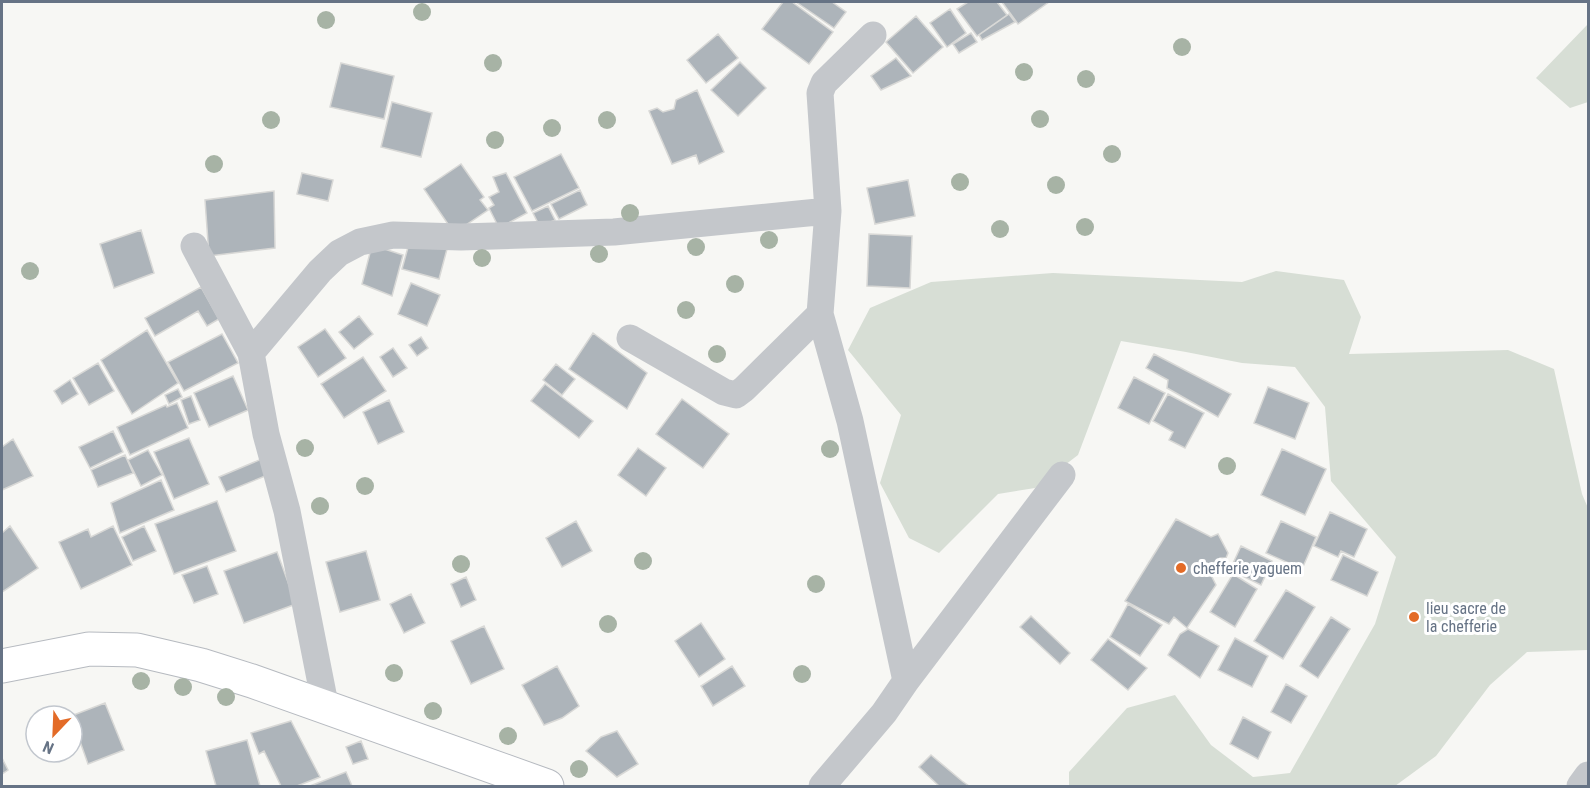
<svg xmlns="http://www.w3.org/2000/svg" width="1590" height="788" viewBox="0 0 1590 788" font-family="'Roboto Condensed',sans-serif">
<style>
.green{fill:#d7ded5}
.building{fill:#adb4ba;stroke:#d8d8d6;stroke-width:1.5}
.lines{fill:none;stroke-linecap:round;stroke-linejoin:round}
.secondary-casing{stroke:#b6bac0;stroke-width:35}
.minor{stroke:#c4c7cb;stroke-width:27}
.secondary{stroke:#fff;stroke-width:33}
.tree{fill:#a7b3a5}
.poi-dot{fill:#e36b27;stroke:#fff;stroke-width:2}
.labels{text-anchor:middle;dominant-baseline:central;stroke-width:6;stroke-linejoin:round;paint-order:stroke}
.poi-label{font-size:16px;fill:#667385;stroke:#fff;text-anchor:start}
</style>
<rect width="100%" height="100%" fill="#f7f7f4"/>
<path class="green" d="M1588,24V102L1570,108L1536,78Z
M1276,271L1344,280L1361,317L1349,354L1508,350L1554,369L1582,494L1588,508V650L1527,652L1490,685L1436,756L1395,786H1069V772L1127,708L1175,695L1211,745L1253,777L1290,773L1375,624L1396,557L1331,481L1325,407L1295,367L1242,363L1186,352L1121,341L1078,455L1035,488L998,494L939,553L909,538L880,483L901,415L848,350L870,308L931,282L1053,273L1242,282Z"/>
<path class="building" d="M783,2H792L833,32L809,64L762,29Z
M796,2H832L846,12L834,28Z
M968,2H997L1007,15L977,36L957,9Z
M1002,2H1049L1018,24Z
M950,9L966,33L947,47L930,23Z
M1009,14L1015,22L982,40L979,35Z
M916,16L943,47L913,73L886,42Z
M971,33L977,42L959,53L953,44Z
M718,34L738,58L706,83L687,60Z
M896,58L911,76L881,90L871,76Z
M740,62L766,88L738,116L711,90Z
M341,63L394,76L384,119L330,107Z
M697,90L724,152L699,164L696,155L672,164L649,111L657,108L663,112L674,109L676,100Z
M392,102L432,113L421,157L381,147Z
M561,154L579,188L532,211L514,177Z
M461,164L484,197L480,200L488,210L454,233L424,189Z
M302,173L333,180L328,201L297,194Z
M506,173L527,213L499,228L489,208L494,205L489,197L499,192L493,177Z
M908,180L915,216L875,224L867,188Z
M580,190L587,205L559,219L551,204Z
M274,191L275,248L209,256L205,200Z
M548,206L555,220L540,227L533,213Z
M141,230L154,273L114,288L100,244Z
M869,234L912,236L910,288L867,286Z
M410,240L447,249L439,279L402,269Z
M372,245L403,255L392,296L362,284Z
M411,283L440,295L427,326L398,314Z
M201,287L219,319L207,326L198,311L155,336L145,318Z
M359,316L373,334L354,349L339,332Z
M325,329L346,358L318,377L298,347Z
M147,330L178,383L132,414L101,360Z
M593,333L647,373L627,409L569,369Z
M222,334L238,363L184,391L168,362Z
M421,337L428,348L417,356L409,345Z
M393,348L407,368L393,377L380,357Z
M1154,354L1231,394L1218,417L1167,388L1168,380L1146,368Z
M363,357L386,391L344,418L321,384Z
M98,363L114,391L89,405L73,378Z
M556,364L575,379L562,395L543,380Z
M233,376L248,410L209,427L194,393Z
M1134,377L1165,393L1149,424L1118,408Z
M70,380L78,394L62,404L54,391Z
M545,384L593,421L579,438L531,401Z
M1268,387L1309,403L1295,439L1254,423Z
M178,389L182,397L169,404L165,395Z
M1168,394L1204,413L1185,448L1169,440L1173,432L1153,421Z
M191,396L200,420L189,424L181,400Z
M682,399L729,434L703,468L656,434Z
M389,400L404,432L378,444L363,412Z
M177,403L188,428L130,455L117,427L166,405L167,407Z
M113,431L123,452L90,468L79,447Z
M189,438L209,484L174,499L154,452Z
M13,439L33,476L2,490V447Z
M638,448L666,468L646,496L618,475Z
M1282,449L1326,469L1305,515L1261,495Z
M148,450L162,475L141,486L128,460Z
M125,455L133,473L98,487L91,470Z
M264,458L270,474L226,492L219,477Z
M161,480L174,510L120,533L111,503Z
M217,501L236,551L174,574L155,524Z
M1330,512L1367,529L1354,557L1341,551L1338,557L1314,546Z
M1176,519L1211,537L1218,534L1228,553L1226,558H1220L1212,577L1216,585L1187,628L1174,617L1169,624L1125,601Z
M576,521L592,551L562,567L546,538Z
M1281,521L1316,537L1302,569L1266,553Z
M10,526L38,568L2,592V533Z
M113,526L132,565L81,589L59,542L88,529L91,537Z
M144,526L156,551L133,561L122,537Z
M1241,546L1272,561L1261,585L1230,570Z
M366,551L380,600L340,612L326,562Z
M277,552L296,604L244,623L224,571Z
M1343,555L1378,572L1367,596L1331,580Z
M207,566L218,594L194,603L182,575Z
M1233,574L1257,589L1235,627L1210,612Z
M466,577L476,600L461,607L451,584Z
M1286,590L1315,607L1283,659L1254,641Z
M411,594L425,623L404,633L390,604Z
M1128,604L1162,625L1140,656L1110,637Z
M1031,616L1070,653L1060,664L1020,627Z
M1331,617L1350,629L1318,678L1300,666Z
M701,623L725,659L699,677L675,641Z
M484,626L504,669L471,684L451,641Z
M1188,629L1219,646L1200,678L1168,655L1180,634Z
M1235,638L1268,656L1252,687L1218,670Z
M1108,639L1147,668L1128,690L1091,660Z
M557,666L579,706L562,718L544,725L522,685Z
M732,666L745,686L713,706L701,686Z
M1286,684L1307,696L1291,723L1271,712Z
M105,703L124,750L88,764L71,716Z
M1243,717L1271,732L1258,759L1230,744Z
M291,721L320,777L297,786H281L264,751L259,754L251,733Z
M617,731L638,764L617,777L586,751L601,737Z
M247,740L260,786H216L206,751Z
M361,741L368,759L353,764L346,747Z
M931,755L962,781L969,786H939L919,767Z
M2,758L8,770L2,774Z
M346,772L352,786H310Z"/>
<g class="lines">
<defs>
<path id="secondary" d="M2,666L89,649L137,650L201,665L252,681L547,786"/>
</defs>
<use href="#secondary" class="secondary-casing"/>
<path class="minor" d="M194,246L251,353L266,434L287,511L326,709
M630,338L724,392L736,395L744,389L820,314
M251,353L320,271L339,253L360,242L393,235L461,237L614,232L828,211L820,93L824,83L873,35
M906,681L1062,475
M822,786L884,713L906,681L850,421L820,314L828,211
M1580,786L1588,775"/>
<use href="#secondary" class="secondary"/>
</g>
<g class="tree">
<circle cx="422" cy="12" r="9"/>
<circle cx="326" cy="20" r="9"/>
<circle cx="1182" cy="47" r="9"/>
<circle cx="493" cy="63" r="9"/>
<circle cx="1024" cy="72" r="9"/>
<circle cx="1086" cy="79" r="9"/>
<circle cx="1040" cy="119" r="9"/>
<circle cx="271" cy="120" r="9"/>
<circle cx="607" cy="120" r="9"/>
<circle cx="552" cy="128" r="9"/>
<circle cx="495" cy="140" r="9"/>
<circle cx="1112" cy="154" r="9"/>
<circle cx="214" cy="164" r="9"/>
<circle cx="960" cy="182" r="9"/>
<circle cx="1056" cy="185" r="9"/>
<circle cx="630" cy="213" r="9"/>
<circle cx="1085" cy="227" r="9"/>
<circle cx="1000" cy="229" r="9"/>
<circle cx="769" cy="240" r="9"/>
<circle cx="696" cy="247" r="9"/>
<circle cx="599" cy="254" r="9"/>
<circle cx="482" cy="258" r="9"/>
<circle cx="30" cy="271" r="9"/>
<circle cx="735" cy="284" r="9"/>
<circle cx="686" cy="310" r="9"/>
<circle cx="717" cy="354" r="9"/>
<circle cx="305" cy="448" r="9"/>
<circle cx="830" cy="449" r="9"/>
<circle cx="1227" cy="466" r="9"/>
<circle cx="365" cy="486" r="9"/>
<circle cx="320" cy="506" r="9"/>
<circle cx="643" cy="561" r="9"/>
<circle cx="461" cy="564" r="9"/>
<circle cx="816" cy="584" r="9"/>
<circle cx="608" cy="624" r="9"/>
<circle cx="394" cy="673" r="9"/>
<circle cx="802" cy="674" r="9"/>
<circle cx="141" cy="681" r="9"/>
<circle cx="183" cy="687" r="9"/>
<circle cx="226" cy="697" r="9"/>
<circle cx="433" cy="711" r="9"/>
<circle cx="508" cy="736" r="9"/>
<circle cx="579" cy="769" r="9"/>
</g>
<g class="poi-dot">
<circle cx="1181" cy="568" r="6"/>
<circle cx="1414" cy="617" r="6"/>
</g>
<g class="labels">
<g class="poi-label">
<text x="1193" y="568">chefferie yaguem</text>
<text x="1426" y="608">lieu sacre de<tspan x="1426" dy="18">la chefferie</tspan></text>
</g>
</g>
<rect width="1590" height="788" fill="none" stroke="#667385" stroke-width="6"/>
<g transform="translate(54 734) rotate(203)"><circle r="28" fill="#ffffff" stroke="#c2c7ce" stroke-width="1.5"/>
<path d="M0-4.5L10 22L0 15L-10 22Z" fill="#e36b27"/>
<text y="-9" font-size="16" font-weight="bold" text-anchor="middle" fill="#667385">N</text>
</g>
</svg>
